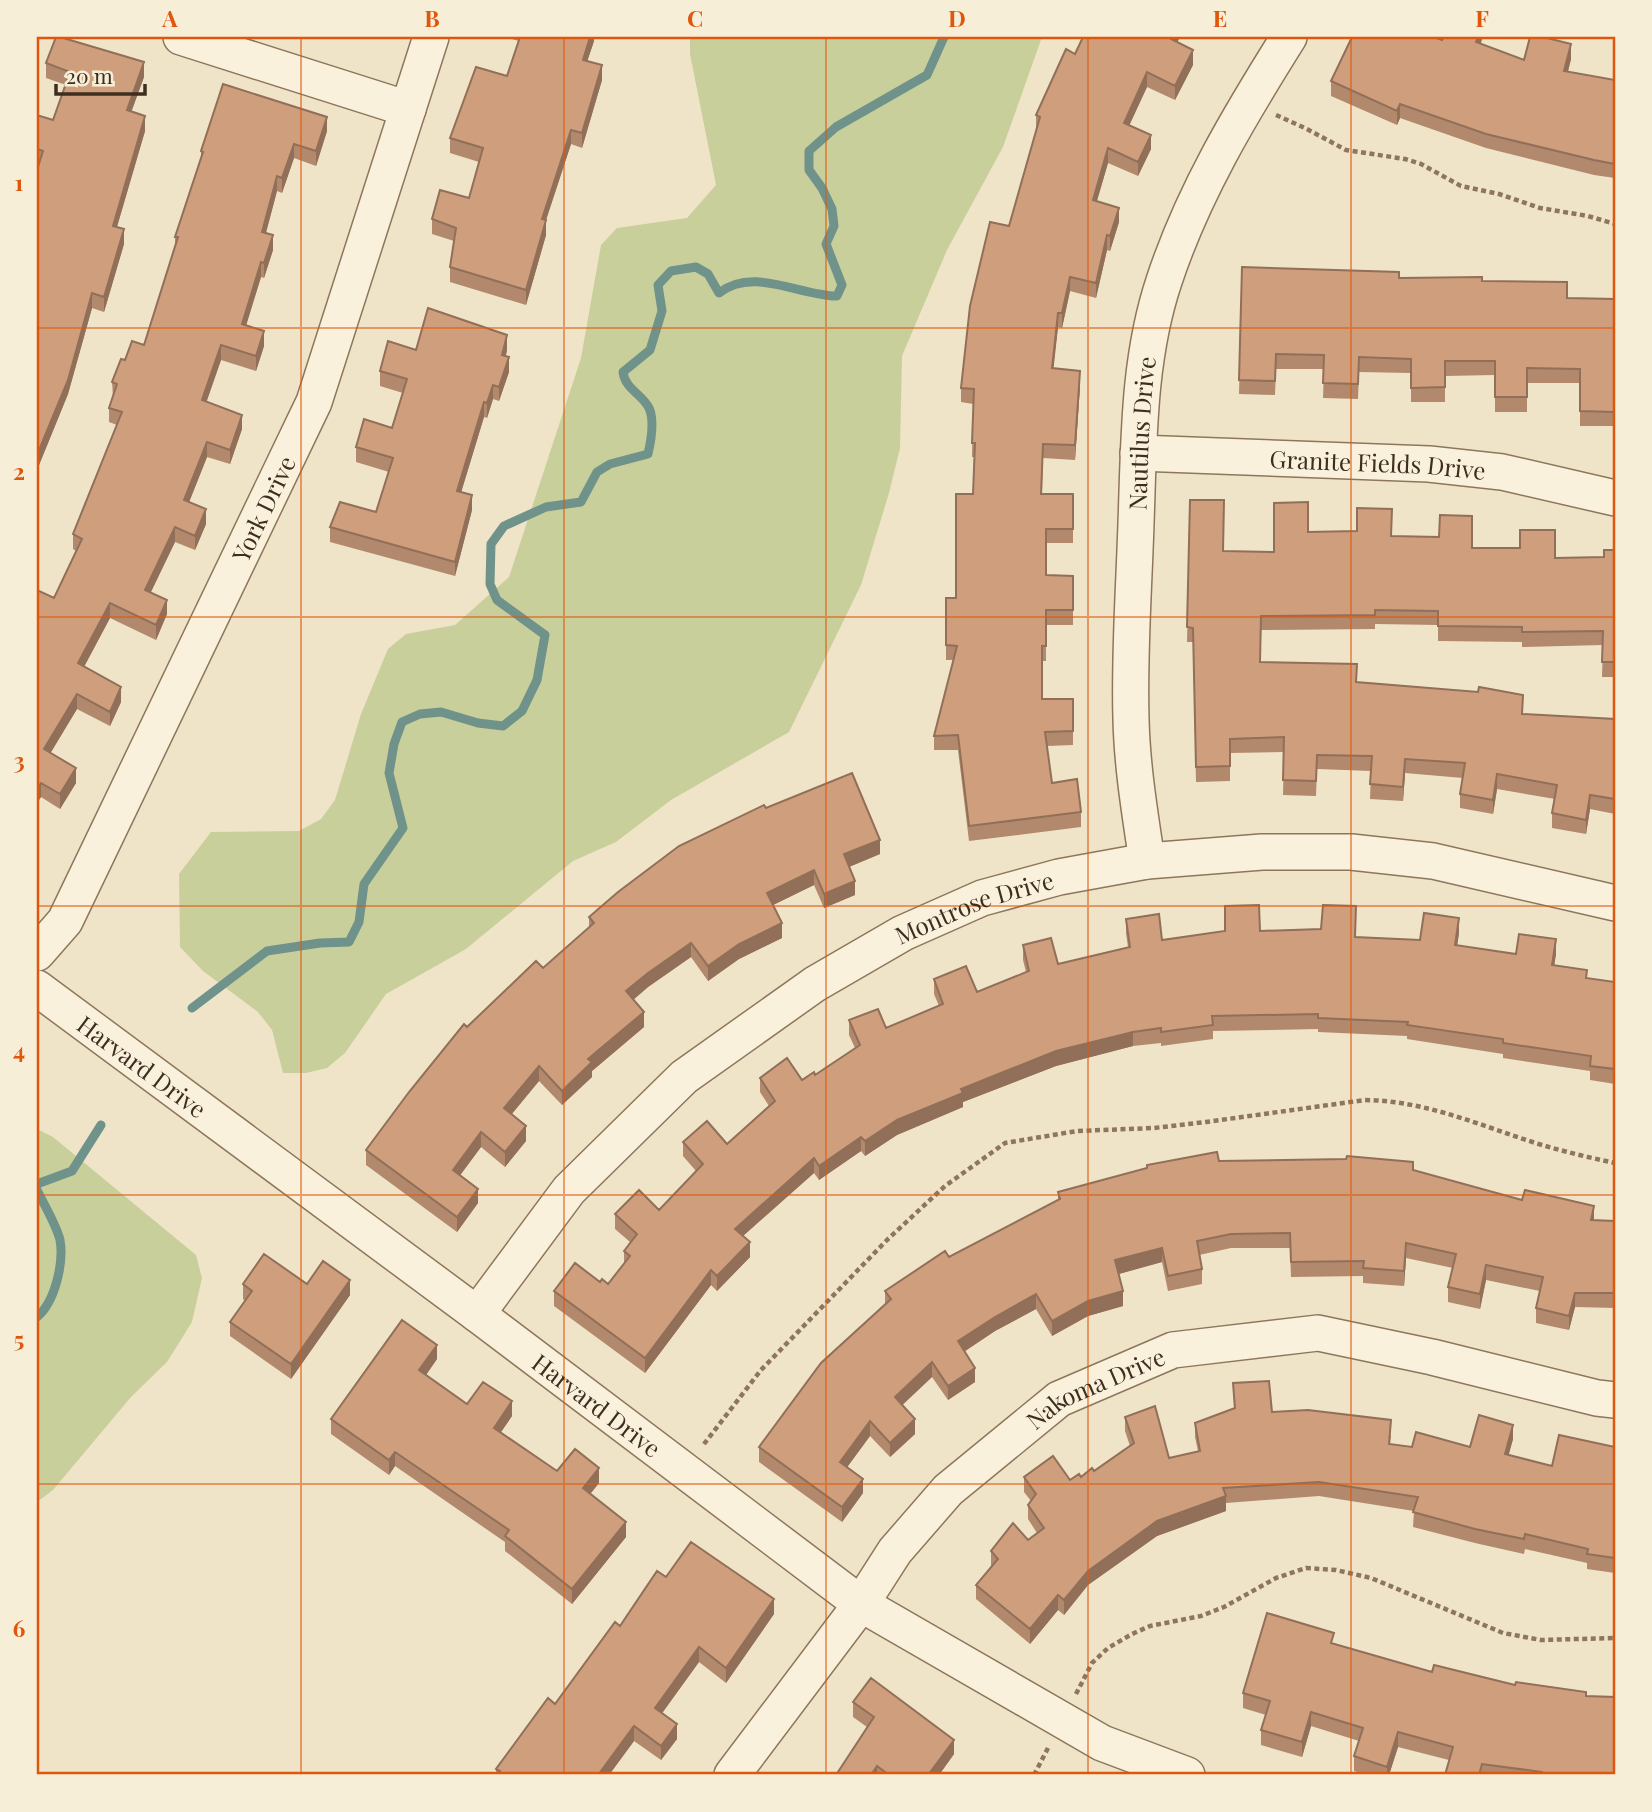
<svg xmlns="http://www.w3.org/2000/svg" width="1652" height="1812" viewBox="0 0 1652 1812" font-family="'Playfair Display',serif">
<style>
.green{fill:#c9cf9b}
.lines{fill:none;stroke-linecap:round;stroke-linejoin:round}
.stream{stroke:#6f938a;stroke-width:9}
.minor-casing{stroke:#8d765c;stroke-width:38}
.path{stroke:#8d765c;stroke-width:4.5;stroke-dasharray:5 3.5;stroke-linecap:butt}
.minor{stroke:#faf1dc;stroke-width:35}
.wall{fill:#b2896c}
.shaded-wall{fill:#916f58}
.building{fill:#cf9f7d;stroke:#916f58;stroke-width:2}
.grid{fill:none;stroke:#df570d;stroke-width:2;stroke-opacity:0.55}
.labels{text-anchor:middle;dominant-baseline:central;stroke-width:7;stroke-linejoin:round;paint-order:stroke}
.street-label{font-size:24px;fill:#3d2e20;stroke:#f7eed8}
.neatline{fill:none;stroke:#df570d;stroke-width:2.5}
.grid-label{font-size:23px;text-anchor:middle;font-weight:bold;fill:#df570d}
</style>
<rect width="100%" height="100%" fill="#f0e4c8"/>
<path class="green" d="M690,37H1042L1003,147L947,250L902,356L900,448L889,493L861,585L789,732L671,800L616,842L573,861L466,949L386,994L345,1053L327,1068L306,1073H283L272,1030L258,1012L203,971L180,947L179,874L211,832L299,831L321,819L335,800L361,714L388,649L406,634L455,625L509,577L581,358L601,245L617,228L687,218L716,185L690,54Z
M37,1129L53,1137L196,1255L202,1278L192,1322L167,1362L131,1397L53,1490L37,1502Z"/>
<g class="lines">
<path class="stream" d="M192,1008L267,951L320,943L349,942L359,922L364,884L403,828L389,773L394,744L402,722L420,714L441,712L478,723L503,726L522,711L537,680L545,635L497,600L490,584L491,544L504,526L546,507L581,502L597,472L610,464L648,454C651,441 655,421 649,408C642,394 625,389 623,372L650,350L662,311L658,285L671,271L696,267L708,274L719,293C753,266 800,296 837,296L842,285L826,244L834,226L832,209L822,188L809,170V151L836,127L927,75L944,37
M37,1184L72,1171L101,1125
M37,1190C44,1205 56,1224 60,1240C64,1263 55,1302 37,1317"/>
<defs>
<g id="minor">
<path d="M181,37L408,109"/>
<path id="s1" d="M1138,453L1429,464L1502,472L1615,498"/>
<path id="s2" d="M1147,861C1140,814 1132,766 1131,719C1129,654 1134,588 1136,523C1139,441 1138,359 1164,281C1193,193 1240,115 1289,37"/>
<path id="s3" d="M37,953L65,921L314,402L431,37"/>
<path id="s4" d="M37,988L477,1314L861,1604L1102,1743L1187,1775"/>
<path id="s5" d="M477,1314L569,1190L684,1077L815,984L903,933L982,898L1059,877L1147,861L1262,852H1351L1433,861L1615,903"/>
<path id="s6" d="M732,1775L861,1604L895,1551L948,1490L1059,1399L1173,1350L1318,1333L1432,1357L1597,1398L1615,1400"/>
</g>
</defs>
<use href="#minor" class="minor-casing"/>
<path class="path" d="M1276,115L1305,128L1346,150L1405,159L1421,164L1461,186L1499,194L1540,208L1588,216L1615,224
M704,1444L761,1370L887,1240L945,1186L1005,1143L1077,1131L1154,1128L1206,1122L1365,1100C1429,1101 1483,1127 1542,1145C1566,1152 1591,1158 1615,1163
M1076,1694L1092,1663L1108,1648L1132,1634L1150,1626L1201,1616L1224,1607L1276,1578L1306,1568L1336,1570L1371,1578L1503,1633L1541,1640L1615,1638
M1034,1775L1048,1748"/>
<use href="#minor" class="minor"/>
</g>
<path class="wall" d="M504,37H594V41L587,61L602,80L582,148L571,144L546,220V235L526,305L450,282V267L454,241L432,234V219L469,198L479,162L450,153V138L507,76L519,41Z
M1083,37H1180L1177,42L1193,65L1175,100L1147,87L1129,125L1151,149L1138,176L1108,163L1097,201L1119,222L1110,251L1107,250L1096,298L1070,291L1062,328L1058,327L1053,368L1080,386L1075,460L1043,458L1042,494H1073V543H1046V575L1073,576V625H1046V661H1042V699H1073V745L1047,746L1052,783L1081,812V827L969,841L958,750H934V736L954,660H946V598H956L973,494L974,457H972L973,404L961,402V388L1037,130H1036V115L1075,54Z
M1442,40L1480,44L1524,60L1571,59L1568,72L1615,80V178L1594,175L1486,148L1400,118L1397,125L1331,96V81Z
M46,63L144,77L131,111L145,131L117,227L124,244L104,312L92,308L68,394L37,470V170L39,164H37V115L53,120L66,85L46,78Z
M327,131L316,166L294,158L282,193L277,191L266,233L273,250L264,278L261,277L246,325L264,346L256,371L221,360L206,402L242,429L230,464L207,457L189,502L206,524L195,550L175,542L151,592L167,614L156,640L110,618L84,667L121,702L110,726L77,709L50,753L76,783L60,809L41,797L37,803L76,551L73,549V534L117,425L109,422V408L113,397L112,382L125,360L144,345L175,247V237L201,159V151Z
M1242,267L1399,278L1482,281L1567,298L1615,299V426H1580V383H1527V412H1495V375L1445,376V402H1411V373L1359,372L1358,399L1323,398L1324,369H1276L1275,395L1239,394Z
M416,350H507L506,356L509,372L499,401L493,399L487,418L484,417L461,492L472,510L455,576L330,542V527L376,512L389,472L356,462V447L392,428L403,393L380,386V371Z
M1190,500L1223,551L1274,552L1308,532L1392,536L1472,548L1555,558L1604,557L1615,550V677H1602L1603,645L1522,647V642L1438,641V625L1375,624V629L1261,630L1260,662L1357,682L1523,714L1615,719V814L1590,809L1586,834L1552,828V813L1555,799L1497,789L1493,814L1460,808V794L1463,778L1405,773L1403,801L1370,799L1371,771L1317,769L1316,796L1283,795L1284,752L1230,753V781L1196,782L1193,642H1187Z
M766,808L880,854L849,867L855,895L824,908L814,885L773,905L782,938L739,959L708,981L691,957L648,987L633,1000L644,1027L592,1071V1077L562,1105L539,1081L512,1114L526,1141L505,1167L481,1147L460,1175L478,1203L457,1232L366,1165V1150L467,1027L543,968L589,927V917Z
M1126,919L1162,940L1260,931L1356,938L1420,940L1459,933L1457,946L1516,954H1556L1554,965L1587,979L1615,982V1084L1590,1080V1071L1503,1058V1054L1407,1039V1036L1318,1032V1029L1213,1031V1039L1161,1046V1043L1133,1046L1056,1066L963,1102V1107L897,1135L865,1156L861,1151L819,1180L814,1173L743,1236L750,1257L717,1291L711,1285L645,1373L554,1306V1291L600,1282L608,1284L624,1264V1251L630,1242L615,1229V1214L659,1210L696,1171L683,1156V1142L727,1144L769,1106L760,1092V1078L802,1080L815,1075L855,1048L849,1035V1020L886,1028L939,1006L934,994V979L977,992L1026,972L1023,960V945L1058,964L1128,947L1126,933Z
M1219,1161L1413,1171L1594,1220L1615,1221V1308L1575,1307L1569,1330L1536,1323V1308L1540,1291L1486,1280L1480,1309L1448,1302V1287L1453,1268L1406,1258L1404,1286L1363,1283V1276L1291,1277L1290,1248H1231L1199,1255L1202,1269V1284L1168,1291L1162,1262L1119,1274L1123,1306L1088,1316L1052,1336L1036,1309L995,1331L964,1351L975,1382L948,1400L932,1377L902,1405L915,1434L890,1457L870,1436L847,1467L863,1493L842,1522L759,1462V1447L885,1304V1291L1058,1200V1192L1147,1168V1165Z
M243,1284L350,1295L291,1379L230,1336V1322L245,1301L243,1299Z
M437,1359L426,1375L467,1404L512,1416L501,1432L557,1471L599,1483L590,1494L626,1537L572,1604L505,1551V1542L395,1466L389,1475L331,1434V1419Z
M1233,1383L1272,1412L1391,1435L1390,1444L1412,1447H1470L1513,1439L1508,1455L1552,1466L1615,1447V1573L1587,1569V1563L1525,1549L1524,1554L1475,1543L1413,1527L1414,1511L1319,1496L1226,1503V1511L1157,1536L1088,1585L1064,1615L1058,1610L1030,1644L976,1599V1585L992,1567L991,1565V1551L1028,1540L1037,1533L1028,1519V1505L1031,1501L1024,1492V1477L1070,1480L1094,1471L1130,1446L1125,1431V1417L1169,1458L1198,1451L1195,1437V1423L1234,1409Z
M666,1577L774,1614L726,1683L699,1662L662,1713L677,1739L661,1760L634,1741L609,1775H496V1769L555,1704L620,1626Z
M1334,1644L1432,1672L1586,1696L1615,1775H1445L1449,1760L1398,1747L1389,1775H1368L1354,1771V1756L1359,1741L1311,1726L1302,1757L1261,1745V1730L1266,1715L1243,1708V1693Z
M853,1702L954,1754L939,1775H836L867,1727L853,1717Z"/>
<path class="shaded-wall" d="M590,37H594V41L583,74V60Z
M1173,37H1180L1171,54V39Z
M1478,37H1483L1476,57V42Z
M1571,44V59L1564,86V71Z
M1193,50V65L1175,100V86Z
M144,62V77L127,124V110Z
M602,65V80L582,148V133Z
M1147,72V87L1124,137V123Z
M1400,104V118L1397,125V111Z
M145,116V131L113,240V226Z
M327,117V131L316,166V151Z
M571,130V144L546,220V235L526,305V290L542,219Z
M1151,135V149L1138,176V162Z
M294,144V158L282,193V178Z
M1108,148V163L1093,214V200Z
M277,176V191L262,247V232Z
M1119,208V222L1110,251V236Z
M124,229V244L104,312V297Z
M273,235V250L264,278V263Z
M1107,235V250L1096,298V283Z
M261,262V277L242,339V324Z
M1070,277V291L1062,328V313Z
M92,293V308L68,394L37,470V455Z
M1058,313V327L1052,383V368Z
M264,331V346L256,371V356Z
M507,335V350L502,370V355Z
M221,345V360L202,415V400Z
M509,357V372L499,401V387Z
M1080,371V386L1075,460V445Z
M493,385V399L487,418V403Z
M484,402V417L457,506V491Z
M242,415V429L230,464V450Z
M207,442V457L184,515V500Z
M472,495V510L455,576V562Z
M206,509V524L195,550V536Z
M175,527V542L145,604V590Z
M167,600V614L156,640V625Z
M110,603V618L78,678V663Z
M121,687V702L110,726V712Z
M77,694V709L44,764V749Z
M1405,759V773L1403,801V787Z
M76,768V783L60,809V794Z
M1497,774V789L1493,814V800Z
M41,783V797L37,803V789Z
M1590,795V809L1586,834V820Z
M880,840V854L844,869V854Z
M814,870V885L767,908V893Z
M855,881V895L824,908V894Z
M1459,918V933L1455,960V945Z
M782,923V938L739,959L708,981V966L739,944Z
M1556,939V954L1552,980V965Z
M691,943V957L648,987L626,1006V991L648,973Z
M644,1012V1027L592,1071V1077L562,1105V1091L588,1059Z
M1133,1032V1046L1056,1066L963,1102V1107L897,1135L865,1156V1141L897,1120L961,1089L1056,1051Z
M539,1066V1081L504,1123V1108Z
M526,1126V1141L505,1167V1152Z
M481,1132V1147L453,1185V1170Z
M861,1137V1151L819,1180V1166Z
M814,1158V1173L735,1243V1229Z
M478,1189V1203L457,1232V1217Z
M1594,1206V1220H1591Z
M750,1242V1257L717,1291V1276Z
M1406,1243V1258L1404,1286V1271Z
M1162,1248V1262L1115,1275V1260Z
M1486,1265V1280L1480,1309V1294Z
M711,1270V1285L645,1373V1358Z
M350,1280V1295L291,1379V1364Z
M1123,1291V1306L1088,1316L1052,1336V1321L1088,1301Z
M1575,1293V1307L1569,1330V1316Z
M1036,1294V1309L995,1331L958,1356V1341L995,1317Z
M437,1345V1359L419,1385V1370Z
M932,1362V1377L895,1412V1397Z
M975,1368V1382L948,1400V1386Z
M512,1401V1416L494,1442V1428Z
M915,1419V1434L890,1457V1443Z
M870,1421V1436L840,1477V1462Z
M1513,1425V1439L1505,1469V1454Z
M395,1452V1466L389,1475V1460Z
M599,1468V1483L583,1503V1488Z
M863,1479V1493L842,1522V1507Z
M1226,1496V1511L1157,1536L1088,1585L1064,1615V1600L1088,1571L1157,1521Z
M626,1522V1537L572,1604V1589Z
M1058,1595V1610L1030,1644V1629Z
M774,1599V1614L726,1683V1668Z
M699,1647V1662L655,1723V1708Z
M1311,1712V1726L1302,1757V1742Z
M677,1724V1739L661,1760V1746Z
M634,1726V1741L609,1775H598Z
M1398,1732V1747L1389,1775H1387V1767Z
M954,1740V1754L939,1775H928Z
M877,1766V1775H871Z"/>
<path class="building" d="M56,37H60L144,62L127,110L145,116L113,226L124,229L104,297L92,293L68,380L37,455V170L43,151L37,149V115L53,120L70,72L46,63Z
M520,37H590L583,60L602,65L582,133L571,130L542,219L546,220L526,290L450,267L456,228L432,219L440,190L469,198L483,148L450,138L476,67L507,76Z
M1083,37H1173L1171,39L1193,50L1175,86L1147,72L1124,123L1151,135L1138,162L1108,148L1093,200L1119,208L1110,236L1107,235L1096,283L1070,277L1062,313H1058L1052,368L1080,371L1075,445L1043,444L1041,494H1073V529H1046V575L1073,576V610H1046V646H1042V699H1073V731L1045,732L1052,783L1077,779L1081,812L969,826L958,735L934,736L957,646L946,645V598H956V494H973L975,443H972L974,389L961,388L970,306L990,222L1009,226L1040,117L1036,115L1066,49L1075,54Z
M1352,37H1434L1442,40L1444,37H1478L1476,42L1524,60L1530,37H1543L1571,44L1564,71L1615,80V164L1594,160L1486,134L1400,104L1397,111L1331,81Z
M223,84L327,117L316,151L294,144L282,178L277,176L262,232L273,235L264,263L261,262L242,324L264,331L256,356L221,345L202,400L242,415L230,450L207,442L184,500L206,509L195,536L175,527L145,590L167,600L156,625L110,603L78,663L121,687L110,712L77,694L44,749L76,768L60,794L41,783L37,789V590L54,598L82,539L73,534L122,412L109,408L117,384L112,382L121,359L125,360L132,341L144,345L178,237H175L203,152L201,151Z
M1242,267L1399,272V278L1482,277V281L1567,282V298L1615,299V412L1580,411V369L1527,368V397H1495V361H1445V387L1411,388V359L1359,357L1358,384L1323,383L1324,355L1276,354L1275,381L1239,380Z
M428,308L507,335L502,355L509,357L499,387L493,385L487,403L484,402L457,491L472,495L455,562L330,527L340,502L376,512L393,458L356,447L364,419L392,428L407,379L380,371L388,341L416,350Z
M1190,500H1224L1223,551L1274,552V503L1308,502V532L1357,531V508L1392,509L1391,536L1439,537L1440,515L1472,516V548H1520V530H1555V558L1604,557V550H1615V662H1602L1603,631L1522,632V627L1438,626V611L1375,610V615L1261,616L1260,662L1357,664L1356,682L1478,692L1479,687L1523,695L1522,714L1615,719V799L1590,795L1586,820L1552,813L1557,785L1497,774L1493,800L1460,794L1465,763L1405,759L1403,787L1370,784L1372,756L1317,755L1316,781L1283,780L1284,737L1230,739V766L1196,767L1193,628L1187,627Z
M852,773L880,840L844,854L855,881L824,894L814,870L767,893L782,923L739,944L708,966L691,943L648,973L626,991L644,1012L588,1059L592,1062L562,1091L539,1066L504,1108L526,1126L505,1152L481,1132L453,1170L478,1189L457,1217L366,1150L409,1092L464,1024L467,1027L536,961L543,968L594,923L589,917L618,892L679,846L764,805L766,808Z
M1259,905L1260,931L1321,929L1323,905L1356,906L1355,937L1420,940L1424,913L1459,918L1455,945L1516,954L1519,934L1556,939L1552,965L1587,970L1586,978L1615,982V1069L1590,1066L1591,1056L1503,1043V1039L1407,1025L1408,1022L1318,1018V1014L1212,1016L1213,1025L1161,1032V1028L1133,1032L1056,1051L961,1089L963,1093L897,1120L865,1141L861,1137L819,1166L814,1158L735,1229L750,1242L717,1276L711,1270L645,1358L554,1291L575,1263L600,1282L602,1279L608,1284L630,1256L624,1251L637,1234L615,1214L639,1190L659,1210L703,1164L683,1142L707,1121L727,1144L775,1101L760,1078L787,1058L802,1080L814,1072L815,1075L860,1045L849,1020L878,1009L886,1028L943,1004L934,979L966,966L977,992L1029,971L1023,945L1051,938L1058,964L1130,947L1126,919L1159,914L1162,940L1225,931V906Z
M1217,1152L1219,1161L1346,1159L1347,1156L1413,1162V1170L1522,1200L1525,1190L1594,1206L1591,1220L1615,1221V1293H1575L1569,1316L1536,1308L1543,1277L1486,1265L1480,1294L1448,1287L1456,1254L1406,1243L1404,1271L1363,1268L1364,1261L1291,1262L1290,1233L1231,1234L1197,1241L1202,1269L1168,1276L1162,1248L1115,1260L1123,1291L1088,1301L1052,1321L1036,1294L995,1317L958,1341L975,1368L948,1386L932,1362L895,1397L915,1419L890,1443L870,1421L840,1462L863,1479L842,1507L759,1447L821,1363L891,1299L885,1291L945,1251L949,1257L1060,1199L1058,1192L1147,1168V1165Z
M264,1254L307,1284L323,1261L350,1280L291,1364L230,1322L252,1291L243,1284Z
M402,1320L437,1345L419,1370L467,1404L483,1382L512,1401L494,1428L557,1471L575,1449L599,1468L583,1488L626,1522L572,1589L505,1536L509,1530L395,1452L389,1460L331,1419Z
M1269,1381L1272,1412L1308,1410L1391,1420L1389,1444L1412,1447L1416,1432L1470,1447L1479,1415L1513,1425L1505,1454L1552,1466L1559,1435L1615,1447V1558L1587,1554L1588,1549L1525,1534L1524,1539L1475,1529L1413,1512L1418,1497L1319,1482L1223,1488L1226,1496L1157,1521L1088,1571L1064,1600L1058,1595L1030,1629L976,1585L998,1559L991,1551L1013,1523L1028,1540L1044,1528L1028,1505L1036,1494L1024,1477L1053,1456L1070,1480L1079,1474L1081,1477L1092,1468L1094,1471L1134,1443L1125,1417L1155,1406L1169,1458L1200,1451L1195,1423L1235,1408L1233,1383Z
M691,1542L774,1599L726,1668L699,1647L655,1708L677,1724L661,1746L634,1726L598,1775H497L500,1771L496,1769L548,1698L555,1704L615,1622L620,1626L657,1571L666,1577Z
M1267,1613L1334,1633L1331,1643L1432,1672L1434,1665L1515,1685L1516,1682L1586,1692V1696L1615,1697V1775H1541L1542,1772L1482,1764L1479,1775H1445L1453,1747L1398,1732L1387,1767L1354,1756L1363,1728L1311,1712L1302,1742L1261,1730L1270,1701L1243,1693Z
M871,1678L954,1740L928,1775H889L877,1766L871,1775H836L874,1717L853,1702Z"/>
<path class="grid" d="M301,37V1775M564,37V1775M826,37V1775M1088,37V1775M1351,37V1775M37,328H1615M37,617H1615M37,906H1615M37,1195H1615M37,1484H1615"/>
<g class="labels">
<g class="street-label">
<text stroke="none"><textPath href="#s2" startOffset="429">Nautilus Drive</textPath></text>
<text stroke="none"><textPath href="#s1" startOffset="240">Granite Fields Drive</textPath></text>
<text stroke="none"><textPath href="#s3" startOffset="500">York Drive</textPath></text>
<text stroke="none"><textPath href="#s5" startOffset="654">Montrose Drive</textPath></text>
<text stroke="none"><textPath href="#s4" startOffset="131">Harvard Drive</textPath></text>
<text stroke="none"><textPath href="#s6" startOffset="539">Nakoma Drive</textPath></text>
<text stroke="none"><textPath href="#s4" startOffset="698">Harvard Drive</textPath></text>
</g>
</g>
<rect width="1652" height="1812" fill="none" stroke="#f7eed8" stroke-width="77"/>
<path d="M56 84v10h89v-10" fill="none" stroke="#3d2e20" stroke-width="3.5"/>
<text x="66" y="84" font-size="21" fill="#3d2e20" stroke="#f7eed8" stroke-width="5" paint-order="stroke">20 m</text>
<rect x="38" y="38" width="1576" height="1735" class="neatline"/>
<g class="grid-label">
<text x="170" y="27">A</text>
<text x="432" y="27">B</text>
<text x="695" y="27">C</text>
<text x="957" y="27">D</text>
<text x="1220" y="27">E</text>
<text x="1482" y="27">F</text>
<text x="19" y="191">1</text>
<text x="19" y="480">2</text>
<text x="19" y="769">3</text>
<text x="19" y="1059">4</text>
<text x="19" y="1348">5</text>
<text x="19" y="1637">6</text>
</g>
</svg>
